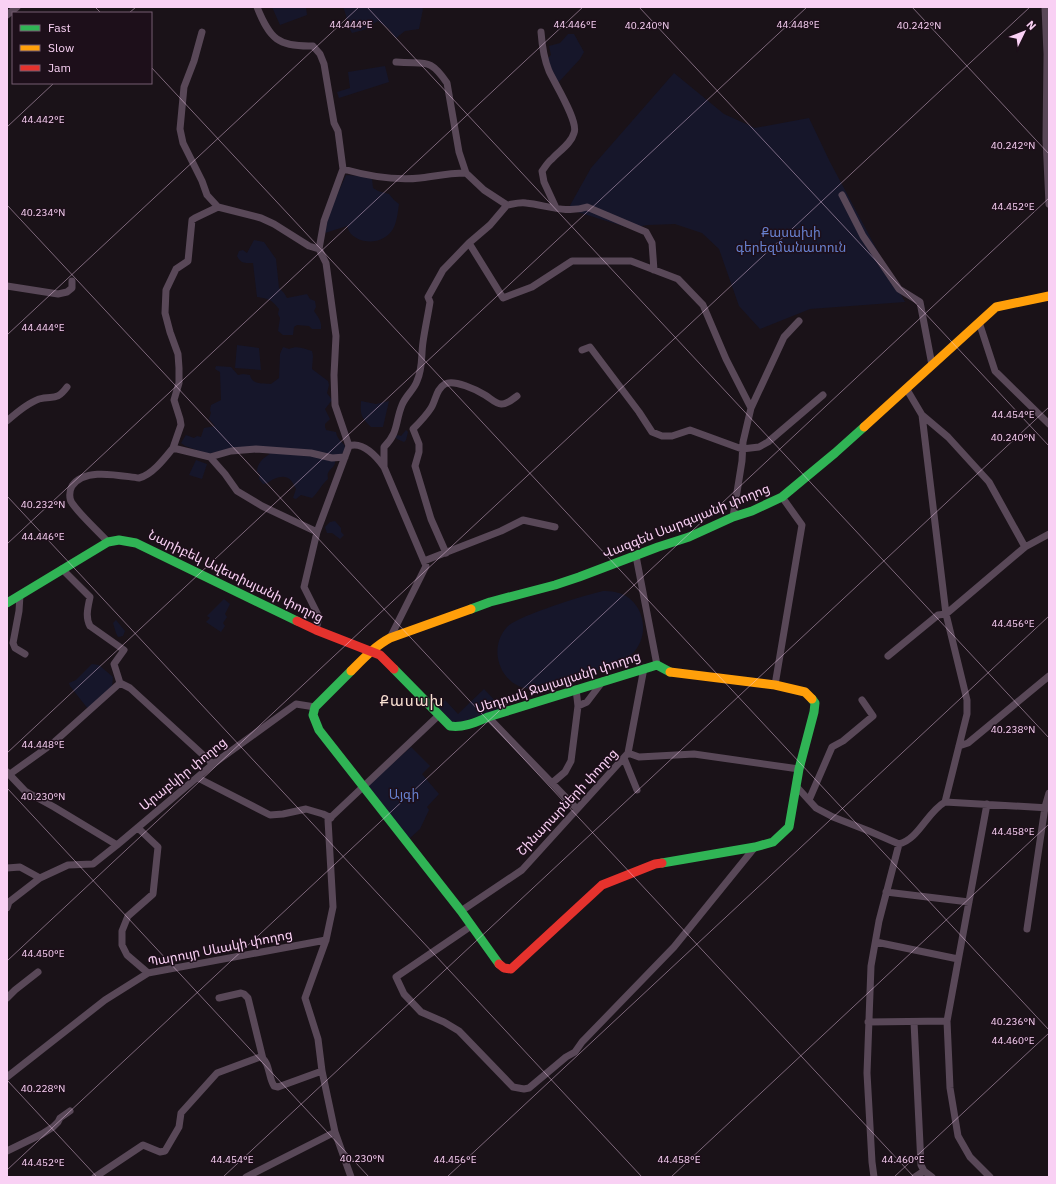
<svg xmlns="http://www.w3.org/2000/svg" width="1056" height="1184" viewBox="0 0 1056 1184" font-family="'IBM Plex Sans','Noto Sans Armenian',sans-serif">
<style>
.green{fill:#16162a}
.lines{fill:none;stroke-linecap:round;stroke-linejoin:round}
.street{stroke:#594858;stroke-width:7}
.fast{stroke:#30b455;stroke-width:9}
.slow{stroke:#ff9f0a;stroke-width:9}
.jam{stroke:#e5322d;stroke-width:9}
.ticks{fill:none;stroke:#f9d1f4;stroke-width:1;stroke-opacity:0.45}
.labels{text-anchor:middle;dominant-baseline:central;stroke-width:3;stroke-linejoin:round;paint-order:stroke}
.park-label{font-size:13px;fill:#6780ce;stroke:#1d0f1a}
.street-label{font-size:13px;fill:#f9d1f4;stroke:#1d0f1a}
.quarter-label{font-size:15px;letter-spacing:1px;fill:#f9e1d2;stroke:#1d0f1a}
.ticks-label{font-size:10px;text-anchor:middle;fill:#f9d1f4;stroke:#1d0f1a;stroke-width:3;stroke-linejoin:round;paint-order:stroke}
</style>
<rect width="100%" height="100%" fill="#1a1218"/>
<path class="green" d="M272,7H306L307,15L280,25Z
M343,7H422L423,9L419,29L405,31L396,38L388,28L378,21L363,30L352,33C347,25 347,16 343,7Z
M568,34H574L584,52L580,59L557,84L549,63L548,58L551,55L549,46L560,43Z
M385,66L389,82L339,98L337,92L350,88L348,72Z
M674,73L724,114L755,128L809,118L830,162L905,302L810,309L760,329L739,306L719,249L702,233L675,224L648,225L629,228L568,209L591,168Z
M346,175L360,176L372,179L373,188L378,191L389,194L394,200L399,204C398,211 397,222 393,229C385,243 363,246 351,234C349,232 348,229 347,226L325,233L329,213Z
M254,240L264,242L276,259L279,288L284,293L287,298L307,294L310,299L315,301L316,307L314,311C318,317 322,321 321,329H312L309,326L297,325L294,327L293,335H283L278,331L280,318L278,314L279,309C271,299 269,299 257,297L253,263C245,263 241,264 237,256L239,251L243,250L247,253Z
M237,345L259,348L261,370L235,368Z
M283,347L289,349C298,345 304,349 312,351L313,356L312,369L328,381L329,385L327,393L332,400L325,409L330,419L325,424V427L326,430L336,432C338,446 356,443 335,460C336,467 330,468 328,473C327,475 328,477 328,479C321,485 318,493 312,498L301,495L296,499L293,498L296,489C291,478 286,474 274,479C269,481 268,484 263,484L259,479L260,474L257,472C257,463 263,458 270,454L258,447L229,449L208,454L185,446L181,443L184,438L186,435L194,438L197,436L201,437L204,428L215,426L209,419L211,413L210,410L211,405L221,400L220,372L215,369L216,366L231,367L238,375L243,374L250,375C252,385 263,383 271,384L279,378L280,354Z
M361,401L376,404L389,401L383,427H371C361,417 360,415 361,401Z
M406,430L408,432L406,440L404,442L397,439L395,437L398,435L401,436Z
M196,460L207,464L202,479L189,475Z
M335,521L341,528V532L344,535L340,539L332,533H327L325,527L330,522Z
M603,591C611,591 619,592 626,596C646,608 649,638 632,654C621,665 582,675 565,680C554,684 541,690 530,689C500,686 487,649 507,627C517,616 585,595 603,591Z
M224,599L230,604L225,614L227,617L223,623L225,626L221,632L206,622L210,618L207,616Z
M116,620L125,631L123,636L118,637L116,633L113,623Z
M92,664L99,665L113,677L112,687L88,709L70,686L69,683L76,680Z
M484,689L502,708L459,723H453L438,707L445,700L458,714Z
M411,747L430,766L422,774L439,794L427,807L429,810L420,829L409,839L364,789Z"/>
<g class="lines">
<path class="street" d="M257,7C270,39 278,47 313,46L320,54L324,64L334,123L338,131L343,169
M1045,7L1047,54L1046,139L1049,204
M7,15L17,7
M202,32L194,61L184,87L180,129L183,143L202,181L207,195L218,207
M541,32C542,45 544,59 549,71C555,84 579,122 574,133C571,144 559,151 552,159C548,162 545,167 542,171L544,182L556,208
M396,62C425,65 429,56 447,83L459,152L466,173L484,190L507,205C513,204 520,202 526,203C546,205 567,214 587,207L646,232L652,243L654,270
M842,195L863,236L899,289L920,302L932,365
M469,243L503,298L532,287L572,261H631L678,279L703,305L726,359L751,408
M319,249L324,221L343,169C368,176 394,181 420,178C435,176 450,173 466,173
M319,249L326,263L336,336L334,375L335,405L349,446
M7,286L58,294L67,292L72,288V281
M979,322L995,371L1049,424
M582,350L590,347L639,412L652,432L662,436H672L690,430L742,449L759,447L768,442L823,395
M906,388L922,415L946,614L967,700V714L945,802
M922,415L948,437L989,482L1025,547
M7,421C16,413 28,403 39,399C53,395 56,402 67,387
M349,446C363,441 377,457 384,467L426,566L390,638
M173,448L181,425L180,419L174,400L179,383V368L178,354L170,332L165,313L166,290L176,269L188,261L192,220L195,218L218,207L261,218L274,224L309,246L319,249
M210,457L231,451L256,449L311,453L332,458L345,457
M384,467V447C399,432 395,422 402,405C406,395 414,390 417,381C423,368 421,355 423,342C425,328 428,315 430,302L428,297L443,270L469,243L490,225L507,205
M733,517L742,461L743,442L751,408L784,337L799,321
M108,542C97,530 80,515 72,503C69,499 69,491 72,486C85,467 120,476 139,478C152,475 165,458 173,448L210,457L225,474L237,491L262,506L317,532
M446,553L431,519L415,466L419,452V444L413,429C420,422 426,416 431,408C436,400 436,389 445,384C454,379 477,390 485,395C490,398 496,404 501,404C506,405 513,399 517,396
M636,556L657,665
M424,561L501,531L523,520L555,527
M62,569L90,597C88,607 85,617 90,626L124,650L114,664L120,683L130,688L213,764
M20,595L19,611L13,643L15,648L25,654
M316,630L319,617L304,587L317,532L349,446
M888,656L938,615L946,614L1025,547L1049,534
M775,685L802,525L782,497
M578,706L587,702L603,681
M488,717L577,809
M959,746L968,743L1049,676
M628,753L639,757L694,754L799,769
M628,753L644,668
M624,758L637,790
M7,772L25,791L54,807L117,845L213,764L296,704L315,707
M10,774L52,744L120,683
M198,778L270,815L283,814L306,809L323,814L331,818
M552,783L565,772L571,761L578,706L576,689
M796,786L816,808L833,817L869,831L899,844
M809,800L832,747L843,741L873,716L862,700
M987,804L947,1021L950,1088L958,1136L970,1157L990,1177
M138,828L158,847L153,894L128,916L122,931V945L127,955L148,973
M899,844C919,839 927,812 945,802L1049,808
M7,868L20,867L40,878L68,865L93,864L117,845
M886,892L969,902
M7,908L9,902L40,878
M461,911L522,870L628,753
M471,926L396,977L404,994L421,1012L444,1022L459,1031L513,1087L524,1089L529,1088L566,1057L575,1052L582,1042L674,947L755,847
M1027,929L1045,807L1049,793
M876,942L958,959
M7,998L15,990L38,972
M219,998L241,993L244,994L248,998L263,1059
M868,1022L947,1021
M914,1022L921,1165L924,1171L932,1177
M7,1077L105,1000L148,973L326,940
M7,1151L42,1134L53,1127L58,1122L60,1118L70,1111
M95,1177L143,1145L160,1152L165,1151L179,1127L181,1113L217,1073L260,1057C270,1061 268,1077 274,1086L278,1087L322,1071
M246,1177L335,1132
M351,1177L335,1132L322,1071L318,1039L305,998L326,940L333,907L328,820L438,716
M874,1177L872,1162L867,1073L871,966L879,921L899,844
M915,1177L924,1171"/>
<path class="fast" d="M7,603L108,542L119,540L136,543L297,621
M471,609L490,602L555,585L579,577L658,547L689,537L733,517L752,511L782,497L835,453L864,427
M394,669L450,726C464,728 476,722 488,717L657,665L670,672
M351,671L315,707L313,715L319,730L461,911L499,964
M662,863L755,847L773,842L789,827L799,769L814,712L815,703L812,699"/>
<path class="slow" d="M864,427L996,307L1049,296
M351,671C363,659 375,646 390,638L471,609
M670,672L775,685L805,692L812,699"/>
<path class="jam" d="M297,621L316,630L380,655L394,669
M499,964L504,968L511,969L602,885L655,864L662,863"/>
</g>
<path class="ticks" d="M95,7L101,13M367,7L1049,738M639,7L1049,446M912,7L1049,154M129,13L136,7M151,67L1049,1030M7,127L54,83M7,205L914,1177M7,335L359,7M7,496L642,1177M7,544L583,7M7,753L807,7M7,788L369,1177M7,961L1030,7M7,1080L97,1177M7,1170L1049,198M223,1177L1049,407M447,1177L1049,616M671,1177L1049,824M894,1177L1049,1033"/>
<g class="labels">
<g class="park-label">
<text x="791" y="232">Քասախի<tspan x="791" dy="15">գերեզմանատուն</tspan></text>
<text x="404" y="794">Այգի</text>
</g>
<g class="street-label">
<text transform="translate(686 521) rotate(-22)">Վազգեն Սարգսյանի փողոց</text>
<text transform="translate(236 576) rotate(26)">Նարիբեկ Ավետիսյանի փողոց</text>
<text transform="translate(558 682) rotate(-18)">Սեդրակ Ջալալյանի փողոց</text>
<text transform="translate(183 774) rotate(-39)">Արաբկիր փողոց</text>
<text transform="translate(567 802) rotate(-47)">Շինարարների փողոց</text>
<text transform="translate(220 948) rotate(-11)">Պարույր Սևակի փողոց</text>
</g>
<g class="quarter-label">
<text x="412" y="700">Քասախ</text>
</g>
</g>
<g class="ticks-label">
<text x="351" y="28">44.444°E</text>
<text x="575" y="28">44.446°E</text>
<text x="798" y="28">44.448°E</text>
<text x="647" y="29">40.240°N</text>
<text x="919" y="29">40.242°N</text>
<text x="43" y="123">44.442°E</text>
<text x="1013" y="149">40.242°N</text>
<text x="1013" y="210">44.452°E</text>
<text x="43" y="216">40.234°N</text>
<text x="43" y="331">44.444°E</text>
<text x="1013" y="418">44.454°E</text>
<text x="1013" y="441">40.240°N</text>
<text x="43" y="508">40.232°N</text>
<text x="43" y="540">44.446°E</text>
<text x="1013" y="627">44.456°E</text>
<text x="1013" y="733">40.238°N</text>
<text x="43" y="748">44.448°E</text>
<text x="43" y="800">40.230°N</text>
<text x="1013" y="835">44.458°E</text>
<text x="43" y="957">44.450°E</text>
<text x="1013" y="1025">40.236°N</text>
<text x="1013" y="1044">44.460°E</text>
<text x="43" y="1092">40.228°N</text>
<text x="362" y="1162">40.230°N</text>
<text x="232" y="1163">44.454°E</text>
<text x="455" y="1163">44.456°E</text>
<text x="679" y="1163">44.458°E</text>
<text x="903" y="1163">44.460°E</text>
<text x="43" y="1166">44.452°E</text>
</g>
<rect width="1056" height="1184" fill="none" stroke="#f9d1f4" stroke-width="16"/>
<rect x="12" y="12" width="140" height="72" fill="#1d0f1a" stroke="#755d71"/>
<rect x="20" y="25" width="20" height="6" fill="#30b455" stroke="#755d71"/>
<text x="48" y="32" font-size="12" fill="#f9d1f4">Fast</text>
<rect x="20" y="45" width="20" height="6" fill="#ff9f0a" stroke="#755d71"/>
<text x="48" y="52" font-size="12" fill="#f9d1f4">Slow</text>
<rect x="20" y="65" width="20" height="6" fill="#e5322d" stroke="#755d71"/>
<text x="48" y="72" font-size="12" fill="#f9d1f4">Jam</text>
<g transform="translate(1024 32) rotate(47)" stroke="#1d0f1a" stroke-width="3" paint-order="stroke">
<path d="M0-3L7 15L0 10L-7 15Z" fill="#f9d1f4"/>
<text y="-6" font-size="11" font-weight="bold" text-anchor="middle" fill="#f9d1f4">N</text>
</g>
</svg>
